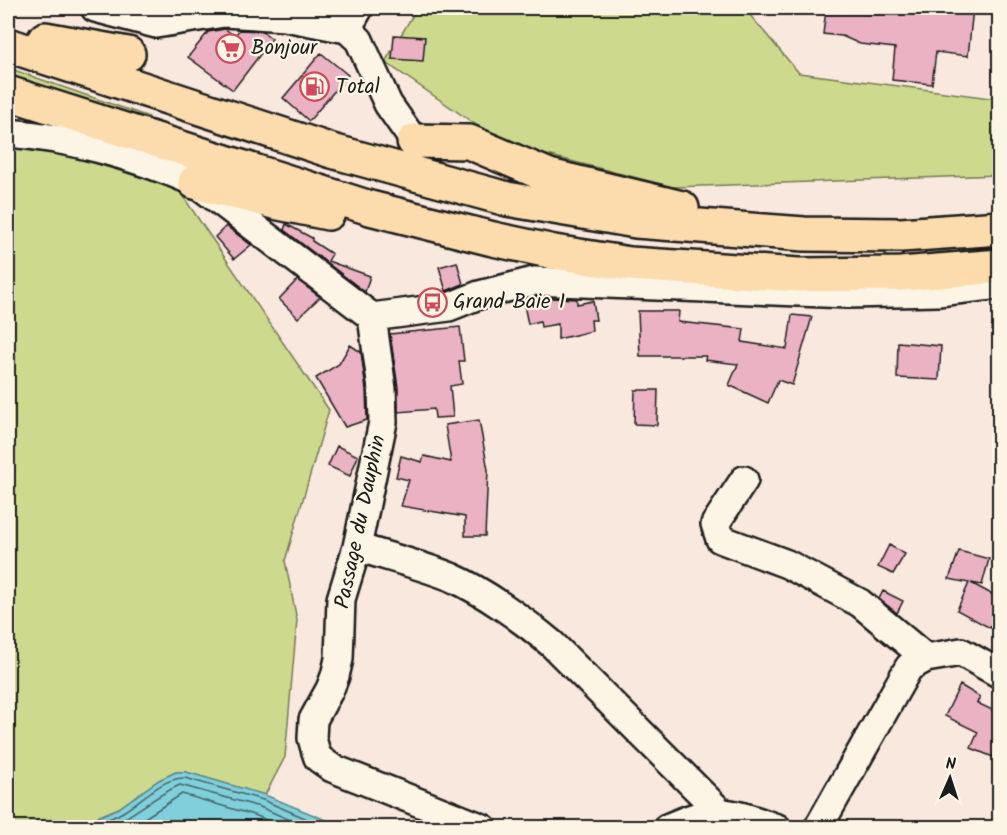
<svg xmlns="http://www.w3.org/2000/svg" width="1007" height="835" viewBox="0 0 1007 835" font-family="Kalam,sans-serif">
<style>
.green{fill:#cdda8d;stroke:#747b54;stroke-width:1.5}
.water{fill:#80d0db;stroke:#58888f;stroke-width:1.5}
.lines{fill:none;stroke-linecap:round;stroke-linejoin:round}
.shore{stroke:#446468;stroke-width:1.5}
.building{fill:#ebb2c3;stroke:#1c1c1c;stroke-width:1.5}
.minor-casing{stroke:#1c1c1c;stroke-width:32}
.highway-casing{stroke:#1c1c1c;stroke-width:38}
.minor{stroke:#fcf5e5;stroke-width:27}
.highway{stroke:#fcdcac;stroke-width:33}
.labels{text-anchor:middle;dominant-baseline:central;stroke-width:4.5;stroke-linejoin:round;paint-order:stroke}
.poi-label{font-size:21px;fill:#1c1c1c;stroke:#fcf5e5;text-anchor:start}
.street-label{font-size:21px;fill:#1c1c1c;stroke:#fcf5e5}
</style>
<rect width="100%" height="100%" fill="#f9e8de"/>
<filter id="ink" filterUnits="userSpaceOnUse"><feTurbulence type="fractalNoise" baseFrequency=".0167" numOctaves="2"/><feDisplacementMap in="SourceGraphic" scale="12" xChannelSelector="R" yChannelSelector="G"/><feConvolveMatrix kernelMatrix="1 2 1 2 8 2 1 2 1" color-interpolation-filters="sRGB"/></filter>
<g filter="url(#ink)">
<path class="green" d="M417,8H744L799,73L990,98L999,89V175L673,187L504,144L385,62Z
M8,68L149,117V119L8,75Z
M8,145L46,148L178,189L329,410L285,561L297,620L285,757L265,795L186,772H176L159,780L119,808L74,827H8Z"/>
<path class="water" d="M176,772H186L265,795L343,827H74L119,808L159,780Z"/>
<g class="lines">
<path class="shore" d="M89,828C100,822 113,818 123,812C141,801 163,777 185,778L263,800L328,828
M107,828C133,816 154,796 180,785L260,807L309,828
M129,828L182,794L257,816L285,828"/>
</g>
<path class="building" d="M844,8H973L968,56L936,52L932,84L892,80L895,48L860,44L842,36L823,34L826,10L843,13Z
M225,29L235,36L239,30L262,31L272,39L233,90L188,57L208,32Z
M394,35L425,37L423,61L392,59Z
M321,53L348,75L309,121L283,98Z
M286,224L312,238V241L332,254L328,261L370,276L365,292L284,230Z
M226,226L251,245L234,259L215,237Z
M457,262L463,284L446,291L439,267Z
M297,280L320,297L298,318L279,299Z
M536,297H543V300L555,298L577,299V304L593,301L596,320H591L592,331L558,339V324L541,327L540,321L528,324L523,300Z
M638,311H679L678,322L744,329L742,342L787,349L792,315L812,317L792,385L778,380L768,403L729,385L738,364L705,360L706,356H640Z
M460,327L464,361H459L462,384L450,386L453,417L435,418L434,409L398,412V387L390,334Z
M898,342L941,346L939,380L897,378Z
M350,345L361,352L366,390L367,420L345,427L316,378L339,364Z
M635,390H658L657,425L634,424Z
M479,420L488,470L485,536H465V517L401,506L409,480L396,477L401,456L422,462L424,456L451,462L445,425Z
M337,446L358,456L350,476L328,466Z
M889,545L905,554L893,574L878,567Z
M959,551L989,559L982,585L971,583L999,598V608L990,628L957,610L969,583L949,579Z
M883,591L903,601L897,613L879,599Z
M960,685L980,697L977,703L999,713V743L993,757L971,748L978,732L945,716Z"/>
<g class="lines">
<defs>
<path id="minor" d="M95,8L156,24L224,13L285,17L347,29L359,40L388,104L414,141
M347,29L359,8
M8,133C72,138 135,156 195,182L372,317L449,307L479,295L534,281L848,294L938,292L1000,285
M372,317L382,389L383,422L357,547L341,599L339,659L335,676L330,689L313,720L312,738L315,749L318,758L332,768L483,828
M744,480L715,524L720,539L787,564L860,603L926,658
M357,547C388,557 421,565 451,577C483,591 525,621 552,644L720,812
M667,828C683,821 704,812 722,813C740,814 759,822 777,828
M818,828L909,667L926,658L961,652L1000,674"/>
<path id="highway" d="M45,39L128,54
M8,45L332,151L507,199L636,221L804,234L901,235L1000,228
M8,93L370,208L493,239L554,252L630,264L799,275L901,274L1000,266
M414,141L469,142L549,176L682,208
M195,182L274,202L328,213"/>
</defs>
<use href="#minor" class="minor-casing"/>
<use href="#highway" class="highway-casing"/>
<use href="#minor" class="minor"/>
<use href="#highway" class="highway"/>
</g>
</g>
<defs>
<symbol id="supermarket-ring" viewBox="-11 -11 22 22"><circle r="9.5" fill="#fcf5e5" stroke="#d1495b" stroke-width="1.5"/><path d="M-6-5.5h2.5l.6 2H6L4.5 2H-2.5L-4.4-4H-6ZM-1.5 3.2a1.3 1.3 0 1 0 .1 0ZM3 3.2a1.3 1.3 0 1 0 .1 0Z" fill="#d1495b"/></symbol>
<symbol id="fuel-ring" viewBox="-11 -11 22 22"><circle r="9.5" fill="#fcf5e5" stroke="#d1495b" stroke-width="1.5"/><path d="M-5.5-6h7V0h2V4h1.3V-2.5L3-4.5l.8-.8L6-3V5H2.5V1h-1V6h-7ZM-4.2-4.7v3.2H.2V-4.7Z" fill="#d1495b"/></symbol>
<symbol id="bus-ring" viewBox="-11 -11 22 22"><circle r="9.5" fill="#fcf5e5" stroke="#d1495b" stroke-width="1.5"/><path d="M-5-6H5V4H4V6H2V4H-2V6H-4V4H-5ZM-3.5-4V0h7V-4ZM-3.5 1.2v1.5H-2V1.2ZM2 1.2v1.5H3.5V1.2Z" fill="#d1495b"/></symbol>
</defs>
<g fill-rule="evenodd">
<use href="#supermarket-ring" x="214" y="32" width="33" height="33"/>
<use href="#fuel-ring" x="298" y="70" width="33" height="33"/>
<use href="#bus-ring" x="416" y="286" width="33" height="33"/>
</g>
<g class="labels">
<g class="poi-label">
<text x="251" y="48">Bonjour</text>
<text x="336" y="87">Total</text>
<text x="453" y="302">Grand Baie 1</text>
</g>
<g class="street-label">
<text transform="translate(361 522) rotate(-78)">Passage du Dauphin</text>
</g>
</g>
<rect width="1007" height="835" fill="none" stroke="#fcf5e5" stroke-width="30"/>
<rect x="15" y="15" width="977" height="805" fill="none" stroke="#1c1c1c" stroke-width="2" filter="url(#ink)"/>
<g transform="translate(950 778) rotate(3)" stroke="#fcf5e5" stroke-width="4.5" paint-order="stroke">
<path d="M0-4.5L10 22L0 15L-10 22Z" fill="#1c1c1c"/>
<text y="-9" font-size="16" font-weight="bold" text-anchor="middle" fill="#1c1c1c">N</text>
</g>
</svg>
